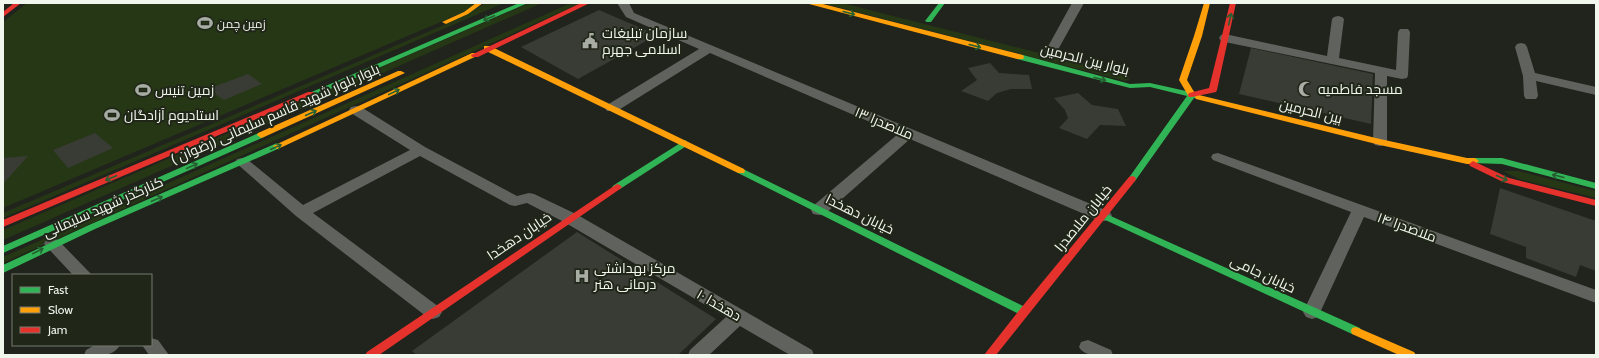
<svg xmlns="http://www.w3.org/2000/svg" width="1599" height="358" viewBox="0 0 1599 358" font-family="Cabin,Cairo,sans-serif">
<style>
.green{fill:#263715}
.building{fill:#383c35}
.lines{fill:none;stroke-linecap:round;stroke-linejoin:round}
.street{fill:#60635d;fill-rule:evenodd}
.fast{fill:#30b455;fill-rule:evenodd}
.slow{fill:#ff9f0a;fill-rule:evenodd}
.jam{fill:#e5322d;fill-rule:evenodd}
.oneway{stroke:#265f31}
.labels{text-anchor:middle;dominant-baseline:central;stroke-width:4;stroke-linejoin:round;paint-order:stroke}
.far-poi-label{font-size:12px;fill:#f2f7ee;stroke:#202719;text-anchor:start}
.poi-label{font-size:14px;fill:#f2f7ee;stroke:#202719;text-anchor:start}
.street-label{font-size:14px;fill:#f2f7ee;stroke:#202719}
</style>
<rect width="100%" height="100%" fill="#20241c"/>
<path class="green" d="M27,3H476L464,12L3,208V22Z
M486,3H504L3,218V213L444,25Z
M530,3H542L3,240V230Z
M571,3H581L3,263V257Z
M822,3H842L1122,74L1130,80L1125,81Z
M1503,171H1518L1596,191V198L1519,179Z"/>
<path class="building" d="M599,10L657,35L578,79L521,47Z
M1251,48L1373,74L1371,124L1239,94Z
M990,63L999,73L1029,75L1032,89H1011L997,93L988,101L961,91L977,80L968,68Z
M248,74L262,84L224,100L208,89Z
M1078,93L1092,105L1118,109L1126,126L1100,125L1087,139L1059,128L1068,118L1065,110L1054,98Z
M95,133L113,148L68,168L53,150Z
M28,156L3,184V158Z
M1500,188L1596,221V271L1580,265L1576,277L1526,258V247L1490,234Z
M577,232L716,319L678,355H417L412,351Z"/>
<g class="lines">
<path class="street" d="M617,3H629L634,13L1110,212L1112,216L1110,220L1104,221L1098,220L910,139L825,214L819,215L813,214L811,210L813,206L898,134L710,53L617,111H607L605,108L607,105L699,49L626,17Z
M1072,3H1084L1055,55H1047L1045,52Z
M1338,16L1342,17L1344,19L1339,58L1396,70L1398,32L1400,29H1408L1410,32L1408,75L1407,78L1402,79L1387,76V142L1385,145L1380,146L1375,145L1373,142L1375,73L1225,42L1221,41L1219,38L1221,35L1225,34L1327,56L1332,19L1334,17Z
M1521,43L1525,44L1527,47L1535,73L1596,87V95L1536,81L1538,96L1536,99H1526L1524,96L1523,76L1515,47L1517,44Z
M356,106L361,107L425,147L517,196L529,193L534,194L576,214L812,350L814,355H790L740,326L709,355H688L690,350L726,317L564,222L527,203L515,206L510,205L420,156L313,213L439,307L442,312L439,317L433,319L427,317L296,216L235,162L237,159L242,158L247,159L303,205L410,150L351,113L349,110L351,107Z
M1218,153L1596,290V303L1364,217L1318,317L1312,319L1306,317L1303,312L1351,212L1213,160L1211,157L1213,154Z
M52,238L58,240L92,275H73L44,244L46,240Z
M151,338L158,340L169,355H149L142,345H151Z
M1088,340L1111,350L1113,355C1101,355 1085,358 1079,347L1081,342Z
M95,345H120C113,358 97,355 84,355L86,350Z"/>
<path class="fast" d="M519,3H528L314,96H308L307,94Z
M939,3H945L931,22H927L925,21Z
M1017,55H1023L1130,84L1150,83L1195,93L1203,97L1199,99L1194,98L1135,181L1132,182L1128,179L1187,96L1150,87L1130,88L1017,59Z
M261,132L264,133L265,135L264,137L3,253V246Z
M685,140L689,143L688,145L620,189H614L612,187L614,185Z
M277,143L280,144L281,146L280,148L95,229L3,273V265L89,225Z
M1475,158H1502L1596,183V189L1502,164L1472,163L1471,161Z
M741,168L1027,308L1028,311L1027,314L1023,315L1019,314L738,173L737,171Z
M1104,213L1360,328L1361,331L1360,334L1356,335L1352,334L1101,218L1099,216Z"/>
<path class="slow" d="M476,3H483L468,14L448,23L446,24L442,22L464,12Z
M808,3H819L1023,55L1024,57L1023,59H1017L809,4Z
M1204,3H1210L1202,36L1187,80L1196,95L1192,97H1189L1179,80L1194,36Z
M484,46H490L744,169L745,171L744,173H738L484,50Z
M472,53H478L479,55L280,148L277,149L273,146Z
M398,71H401L405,73L264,137L261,138L257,135L258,133Z
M1196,95H1199L1380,139L1467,158H1475L1479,161L1475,164H1467L1380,145L1196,99L1195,97Z
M1356,327L1414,352L1416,355H1399L1352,334L1351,331L1352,328Z"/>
<path class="jam" d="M14,3H21L3,17V12Z
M581,3H590L478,57H472L471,55Z
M1230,3H1236L1217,90L1216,92L1192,97H1189L1188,95L1189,93L1209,88Z
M308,92H314L315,94L3,227V220Z
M1473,161L1509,178L1596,200V206L1503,182L1470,166L1469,164Z
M1132,176L1135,177L1136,179L1135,181L996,355H984L1021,308L1129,177Z
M617,184L620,185L622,187L620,189L379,355H365L367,352Z"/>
</g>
<defs><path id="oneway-shaft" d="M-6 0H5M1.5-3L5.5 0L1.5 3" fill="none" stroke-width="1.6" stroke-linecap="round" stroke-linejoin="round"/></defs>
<g class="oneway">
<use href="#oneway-shaft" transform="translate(849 13) rotate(15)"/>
<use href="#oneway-shaft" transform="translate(489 18) rotate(157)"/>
<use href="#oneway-shaft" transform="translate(1230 19) rotate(-77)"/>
<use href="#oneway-shaft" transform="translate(975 46) rotate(15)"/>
<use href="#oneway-shaft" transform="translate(1100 79) rotate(15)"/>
<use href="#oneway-shaft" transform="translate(394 92) rotate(-26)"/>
<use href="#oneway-shaft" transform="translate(311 113) rotate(-24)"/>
<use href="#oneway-shaft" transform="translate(276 147) rotate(-25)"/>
<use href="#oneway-shaft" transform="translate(192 166) rotate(-24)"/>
<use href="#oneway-shaft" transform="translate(1558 176) rotate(-166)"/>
<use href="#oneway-shaft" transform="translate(111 178) rotate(157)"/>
<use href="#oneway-shaft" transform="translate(1502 178) rotate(24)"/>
<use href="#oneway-shaft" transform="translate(157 199) rotate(-23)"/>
<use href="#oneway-shaft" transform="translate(38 251) rotate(-27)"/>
</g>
<defs>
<symbol id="stadium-bare" viewBox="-9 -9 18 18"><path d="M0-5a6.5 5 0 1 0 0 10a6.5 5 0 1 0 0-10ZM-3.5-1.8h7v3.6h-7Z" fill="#a8ada4" stroke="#202719" stroke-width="2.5" paint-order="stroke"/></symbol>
<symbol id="civic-bare" viewBox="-9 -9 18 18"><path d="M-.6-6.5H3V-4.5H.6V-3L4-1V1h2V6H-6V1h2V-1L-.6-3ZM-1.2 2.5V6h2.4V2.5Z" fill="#a8ada4" stroke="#202719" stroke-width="2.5" paint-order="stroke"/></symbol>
<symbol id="mosque-bare" viewBox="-9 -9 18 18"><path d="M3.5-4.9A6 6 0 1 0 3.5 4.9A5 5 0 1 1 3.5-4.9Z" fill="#a8ada4" stroke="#202719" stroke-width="2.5" paint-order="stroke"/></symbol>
<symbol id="hospital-bare" viewBox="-9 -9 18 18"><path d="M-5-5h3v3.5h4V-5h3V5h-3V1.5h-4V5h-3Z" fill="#a8ada4" stroke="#202719" stroke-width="2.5" paint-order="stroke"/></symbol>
</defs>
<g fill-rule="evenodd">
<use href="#stadium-bare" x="194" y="12" width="22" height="22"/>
<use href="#civic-bare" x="579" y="30" width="22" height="22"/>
<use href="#mosque-bare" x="1295" y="78" width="22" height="22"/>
<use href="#stadium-bare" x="132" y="79" width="22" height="22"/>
<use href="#stadium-bare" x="101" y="104" width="22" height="22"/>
<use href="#hospital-bare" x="571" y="265" width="22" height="22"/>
</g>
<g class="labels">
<g class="far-poi-label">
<text x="217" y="23">زمین چمن</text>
</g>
<g class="poi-label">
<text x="602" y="33">سازمان تبلیغات<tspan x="602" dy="16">اسلامی جهرم</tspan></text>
<text x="1318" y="89">مسجد فاطمیه</text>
<text x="155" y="90">زمین تنیس</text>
<text x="124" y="115">استادیوم آزادگان</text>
<text x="594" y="268">مرکز بهداشتی<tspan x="594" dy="16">درمانی هنر</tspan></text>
</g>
<g class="street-label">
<text transform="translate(1085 59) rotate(14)">بلوار بین الحرمین</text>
<text transform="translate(1311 111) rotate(14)">بین الحرمین</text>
<text transform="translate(275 114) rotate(-24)">بلوار بلوار شهید قاسم سلیمانی (رضوان )</text>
<text transform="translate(884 123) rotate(23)">ملاصدرا ۱۳</text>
<text transform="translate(103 207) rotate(-24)">کنارگذر شهید سلیمانی</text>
<text transform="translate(860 214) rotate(26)">خیابان دهخدا</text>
<text transform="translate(1083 218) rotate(-51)">خیابان ملاصدرا</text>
<text transform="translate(1407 227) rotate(20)">ملاصدرا ۱۴</text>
<text transform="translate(519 236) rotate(-34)">خیابان دهخدا</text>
<text transform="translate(1263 274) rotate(25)">خیابان جامی</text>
<text transform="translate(719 305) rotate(30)">دهخدا ۱۰</text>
</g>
</g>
<rect width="1599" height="358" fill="none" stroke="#f2f7ee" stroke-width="8"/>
<rect x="12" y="274" width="140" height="72" fill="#202719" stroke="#747a6e"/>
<rect x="20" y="287" width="20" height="6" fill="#30b455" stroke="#747a6e"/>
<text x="48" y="294" font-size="12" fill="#f2f7ee">Fast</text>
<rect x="20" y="307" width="20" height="6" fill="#ff9f0a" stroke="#747a6e"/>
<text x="48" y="314" font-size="12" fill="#f2f7ee">Slow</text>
<rect x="20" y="327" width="20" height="6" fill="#e5322d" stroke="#747a6e"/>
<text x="48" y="334" font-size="12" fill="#f2f7ee">Jam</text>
</svg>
